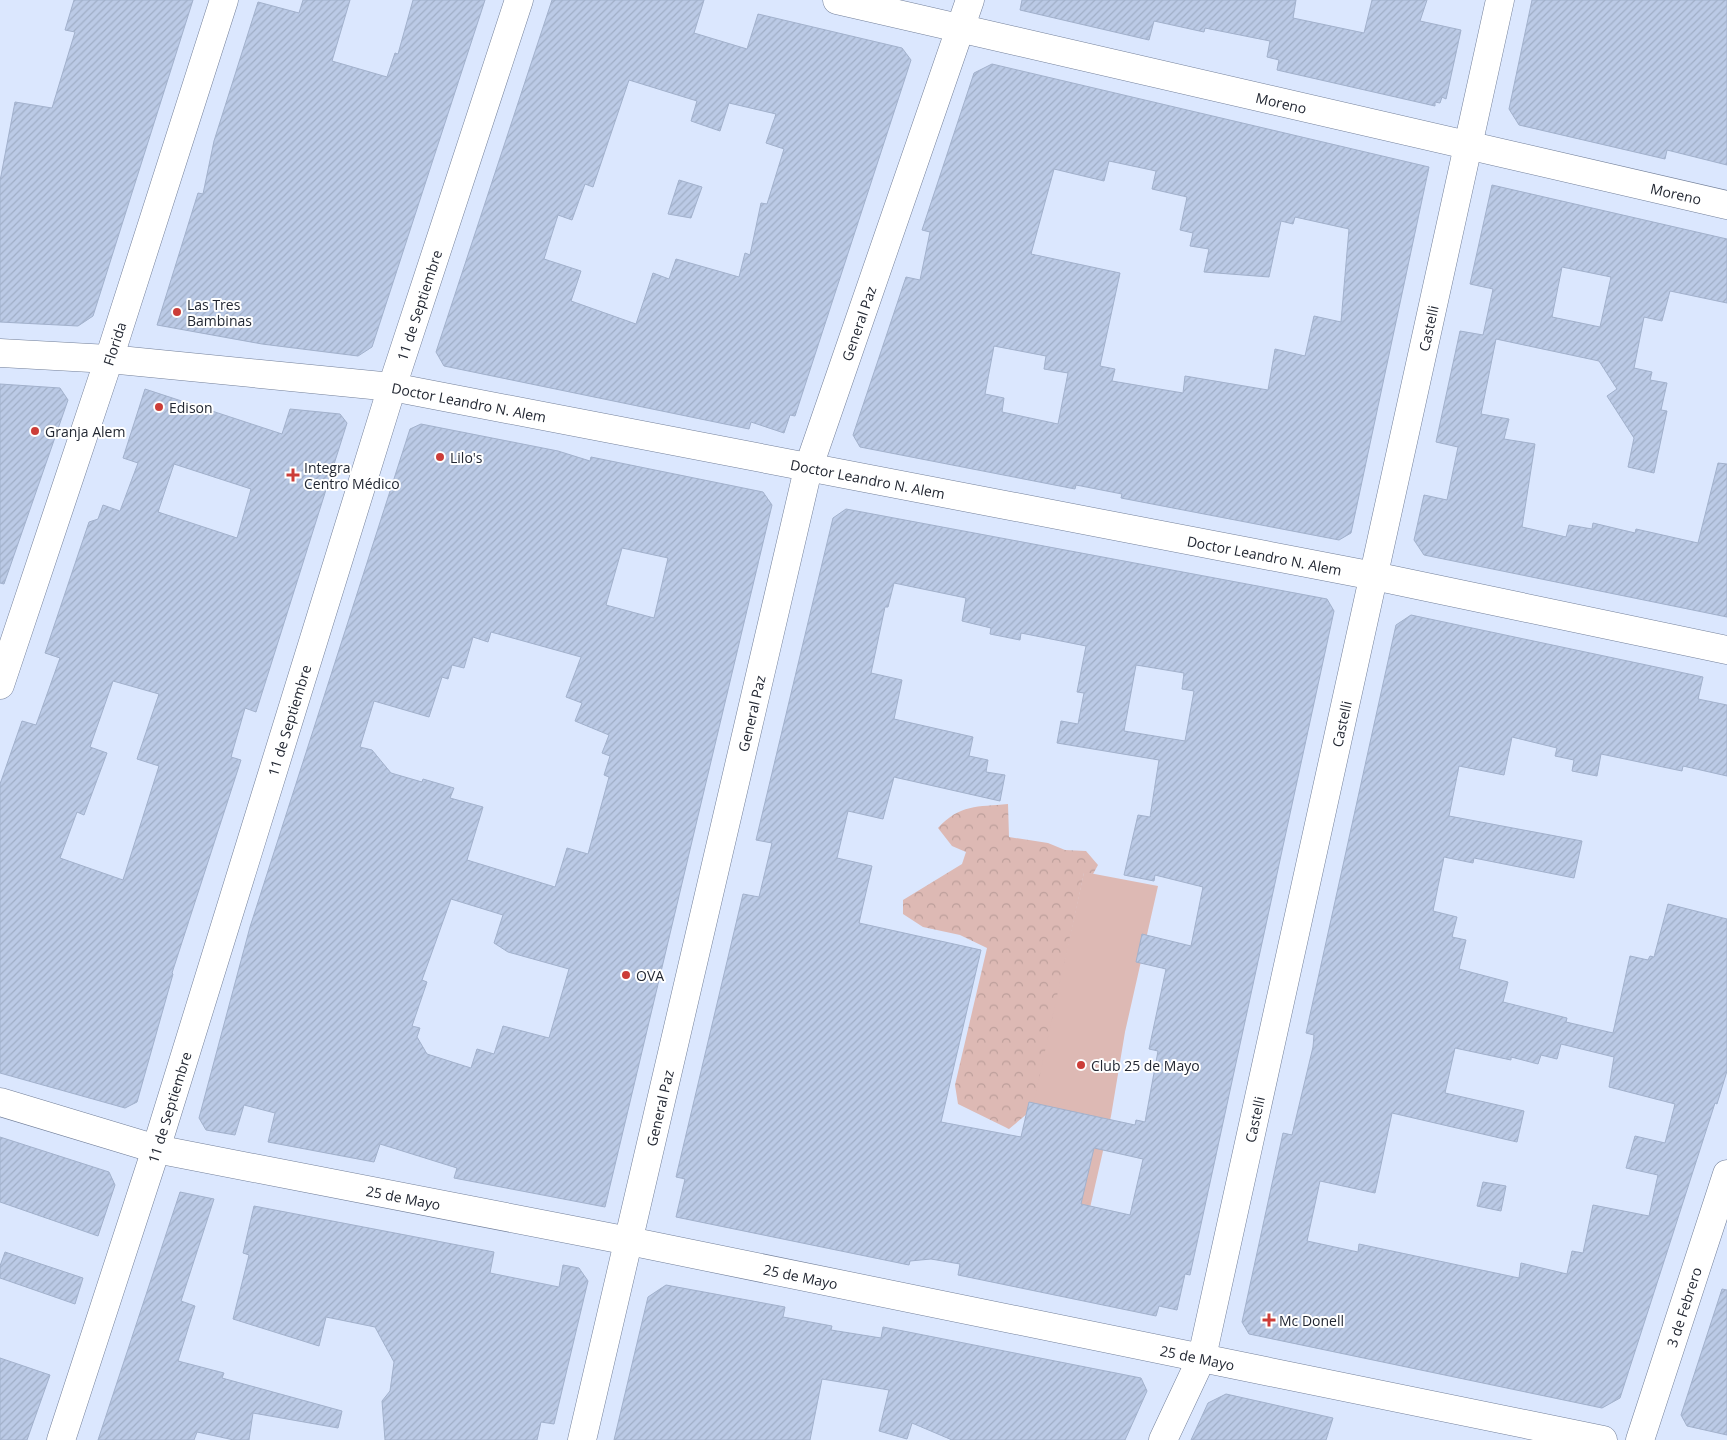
<svg xmlns="http://www.w3.org/2000/svg" width="1727" height="1440" viewBox="0 0 1727 1440" font-family="'Open Sans',sans-serif">
<style>
.forest{fill:url(#forest-crowns)}
.pitch{fill:#ddb9b4}
.building{fill:url(#building-hatch);stroke:#a2b1cc;fill-rule:evenodd}
.lines{fill:none;stroke-linecap:round;stroke-linejoin:round}
.minor-casing{stroke:#727f99;stroke-width:29}
.minor{stroke:#fff;stroke-width:28}
.poi-dot{fill:#cc3d38;stroke:#fff;stroke-width:2}
.labels{text-anchor:middle;dominant-baseline:central;stroke-width:4;stroke-linejoin:round;paint-order:stroke}
.street-label{font-size:14px;fill:#222732;stroke:#fff}
.poi-label{font-size:14px;fill:#222732;stroke:#fff;text-anchor:start}
</style>
<defs>
<pattern id="forest-crowns" width="20" height="18" patternUnits="userSpaceOnUse" patternTransform="scale(1.25)"><rect width="20" height="18" fill="#ddb9b4"/><path d="M2 6a3 3 0 1 1 6 0M12 15a3 3 0 1 1 6 0" fill="none" stroke="#bd9f9b"/></pattern>
<pattern id="building-hatch" width="6" height="6" patternUnits="userSpaceOnUse" patternTransform="scale(1.25)"><rect width="6" height="6" fill="#bbcae6"/><path d="M-1 1l2-2M0 6l6-6M5 7l2-2" fill="none" stroke="#a0aec6"/></pattern>
</defs>
<rect width="100%" height="100%" fill="#dbe7fe"/>
<path class="forest" d="M1008,804L1009,837L1048,843L1065,850L1086,851L1098,865L1093,874L1084,873L1036,1099L1028,1113L1009,1129L958,1104L955,1085L987,948L960,935L923,927L903,914V900L962,864L966,852L952,846L938,828C960,804 977,807 1008,804Z"/>
<path class="pitch" d="M1084,872L1158,886L1125,1032L1111,1116L1071,1291L996,1276Z"/>
<path class="building" d="M74,0H193L93,316L78,326L0,322V181L15,102L52,108L75,32L65,30Z
M303,0H350L332,61L387,77L395,53L398,54L413,0H485L372,347L358,356L262,344L157,325L198,193L203,194L214,141L258,2L299,13Z
M552,0H704L694,33L747,49L758,14L902,48L911,60L795,416L790,415L784,433L751,422L749,429L444,366L436,352ZM629,80L697,101L691,121L720,131L729,103L776,114L766,143L784,149L767,204L761,203L750,255L745,253L739,277L676,259L669,279L653,273L636,324L571,301L581,271L544,259L558,215L572,220L585,184L593,187Z
M1022,0H1296L1293,18L1364,33L1372,0H1427L1420,21L1461,30L1446,99L1442,97L1440,103L1435,102V106L1277,70L1279,60L1267,57L1270,41L1205,28L1204,32L1154,21L1149,40L1020,10Z
M1532,0H1727V165L1667,150L1665,159L1519,125L1509,109Z
M992,64L1429,167L1351,533L1339,540L1121,498L1122,494L1076,485L1075,489L860,447L853,435L906,277L920,280L930,232L922,230L974,73ZM1109,161L1156,171L1152,189L1187,197L1180,230L1193,233L1190,246L1209,249L1204,272L1269,277L1281,221L1293,224L1295,217L1349,229L1341,322L1314,316L1305,356L1275,349L1268,390L1185,376L1183,393L1112,381L1115,369L1100,366L1120,273L1031,254L1054,169L1104,181ZM994,346L1046,356L1044,369L1068,373L1058,424L1002,412L1004,398L985,394Z
M679,180L702,187L691,218L668,214Z
M1492,185L1727,239V303L1670,291L1662,321L1644,317L1634,368L1652,372L1650,380L1667,383L1661,410L1667,411L1654,473L1628,467L1634,438L1607,396L1617,389L1599,361L1496,339L1481,414L1509,419L1504,439L1535,444L1522,527L1566,537L1569,525L1592,529L1593,523L1635,533L1636,529L1698,543L1718,463L1727,464V617L1424,555L1414,540L1424,495L1447,500L1458,447L1436,442L1460,331L1483,335L1493,289L1470,284ZM1562,267L1611,277L1600,327L1552,317Z
M0,384L60,388L68,400L4,584L0,583Z
M145,389L282,434L290,409L340,414L347,423L256,712L245,708L231,757L241,760L172,973L173,974L137,1102L125,1108L0,1073V784L22,721L36,725L60,658L45,653L89,522L98,519L103,505L120,511L138,463L123,458ZM174,464L251,489L237,538L158,512ZM113,681L159,694L137,759L159,766L123,880L60,858L77,812L84,815L107,753L90,747Z
M421,424L558,451L590,461L591,457L763,492L772,505L605,1207L454,1178L457,1168L380,1144L374,1162L268,1142L275,1113L244,1105L235,1135L206,1130L199,1118L250,927L410,429ZM622,548L668,558L654,618L606,605ZM491,632L581,657L566,697L582,703L575,721L609,735L602,753L610,756L604,775L609,777L588,854L567,848L555,887L467,860L483,807L450,798L454,788L423,779L422,782L391,773L372,750L360,747L374,701L429,717L442,677L448,679L452,665L464,668L473,637L488,642ZM451,899L503,915L494,943L508,952L569,969L549,1038L503,1026L494,1054L477,1049L471,1068L427,1054L417,1037L420,1028L412,1026L427,982L422,980Z
M846,509L1327,599L1334,611L1190,1275L1185,1274L1177,1310L1159,1306L1156,1316L958,1275L960,1264L931,1259L910,1261L909,1265L676,1217L685,1179L676,1177L743,894L759,897L772,843L756,840L833,518ZM894,583L966,598L962,621L991,628L990,634L1020,640L1021,633L1086,646L1077,692L1084,693L1078,724L1061,721L1057,743L1159,760L1150,817L1138,815L1124,875L1154,881L1155,875L1203,887L1191,946L1142,934L1136,962L1166,969L1149,1049L1158,1051L1145,1122L1136,1120L1135,1125L1029,1102L1021,1137L941,1122L981,950L859,923L872,866L837,858L848,811L883,819L894,777L1000,801L1005,775L986,772L988,760L969,756L973,737L894,719L902,680L871,673L885,607H888ZM1136,665L1184,673L1182,689L1194,691L1185,741L1124,731ZM1094,1148L1143,1159L1130,1215L1081,1204Z
M1411,615L1703,677L1698,699L1727,705V776L1683,766L1682,771L1601,754L1597,776L1572,771L1574,760L1555,756L1557,748L1512,737L1504,775L1459,766L1449,816L1582,841L1574,878L1474,858L1473,863L1444,857L1433,911L1457,917L1452,937L1466,940L1459,969L1508,982L1503,1002L1567,1018L1566,1022L1613,1033L1630,956L1648,960L1650,956L1654,957L1668,904L1727,919V1071L1717,1104L1715,1103L1620,1398L1602,1408L1249,1334L1242,1322L1283,1133L1292,1135L1313,1047L1314,1035L1306,1033L1396,625ZM1561,1044L1614,1057L1609,1087L1675,1104L1665,1143L1635,1136L1626,1168L1658,1175L1649,1216L1593,1205L1583,1253L1572,1251L1567,1274L1521,1263L1519,1278L1359,1244L1358,1252L1307,1241L1320,1181L1375,1193L1392,1113L1517,1142L1524,1111L1445,1093L1455,1048L1511,1060V1057L1538,1064L1541,1055L1557,1059Z
M0,1137L109,1172L115,1185L98,1236L0,1202Z
M1483,1182L1506,1186L1501,1211L1477,1206Z
M180,1192L214,1199L181,1301L195,1306L178,1361L224,1373L222,1378L342,1411L338,1428L253,1413L249,1440H234L197,1432L194,1440H98Z
M254,1206L494,1252L490,1273L559,1287L563,1265L579,1268L588,1281L554,1424L541,1422L537,1440H385L382,1401L390,1391L394,1362L375,1327L326,1317L319,1346L233,1319L249,1255L243,1253Z
M5,1252L83,1278L75,1304L0,1278V1266Z
M666,1285L785,1307L783,1317L832,1326L831,1330L881,1338L883,1327L1141,1378L1147,1391L1125,1440H952L912,1423L907,1439L879,1431L889,1390L822,1379L810,1440H614L648,1297Z
M1722,1289L1727,1290V1435L1687,1426L1681,1415Z
M0,1358L50,1375L27,1440H0Z
M1226,1394L1333,1418L1326,1440H1191L1208,1403Z"/>
<g class="lines">
<defs>
<g id="minor">
<path id="s1" d="M837,0L1727,205"/>
<path id="s2" d="M0,353L109,359L392,387L1374,576L1727,650"/>
<path id="s3" d="M0,685L109,359L224,0"/>
<path id="s4" d="M0,1102L156,1149L629,1241L1603,1440"/>
<path id="s5" d="M61,1440L156,1149L392,387L519,0"/>
<path id="s6" d="M582,1440L808,469L970,0"/>
<path id="s7" d="M1163,1440L1202,1357L1500,0"/>
<path id="s8" d="M1640,1440L1727,1174"/>
</g>
</defs>
<use href="#minor" class="minor-casing"/>
<use href="#minor" class="minor"/>
</g>
<g class="poi-dot">
<circle cx="177" cy="312" r="5"/>
<circle cx="159" cy="407" r="5"/>
<circle cx="35" cy="431" r="5"/>
<circle cx="440" cy="457" r="5"/>
<path d="M290.5 467.5h5v5h5v5h-5v5h-5v-5h-5v-5h5z"/>
<circle cx="626" cy="975" r="5"/>
<circle cx="1081" cy="1065" r="5"/>
<path d="M1266.5 1312.5h5v5h5v5h-5v5h-5v-5h-5v-5h5z"/>
</g>
<g class="labels">
<g class="street-label">
<text stroke="none"><textPath href="#s1" startOffset="456">Moreno</textPath></text>
<text stroke="none"><textPath href="#s1" startOffset="861">Moreno</textPath></text>
<text stroke="none"><textPath href="#s5" startOffset="1190">11 de Septiembre</textPath></text>
<text stroke="none"><textPath href="#s6" startOffset="1151">General Paz</textPath></text>
<text stroke="none"><textPath href="#s7" startOffset="1145">Castelli</textPath></text>
<text stroke="none"><textPath href="#s3" startOffset="360">Florida</textPath></text>
<text stroke="none"><textPath href="#s2" startOffset="472">Doctor Leandro N. Alem</textPath></text>
<text stroke="none"><textPath href="#s2" startOffset="878">Doctor Leandro N. Alem</textPath></text>
<text stroke="none"><textPath href="#s2" startOffset="1282">Doctor Leandro N. Alem</textPath></text>
<text stroke="none"><textPath href="#s6" startOffset="746">General Paz</textPath></text>
<text stroke="none"><textPath href="#s5" startOffset="755">11 de Septiembre</textPath></text>
<text stroke="none"><textPath href="#s7" startOffset="740">Castelli</textPath></text>
<text stroke="none"><textPath href="#s5" startOffset="350">11 de Septiembre</textPath></text>
<text stroke="none"><textPath href="#s6" startOffset="341">General Paz</textPath></text>
<text stroke="none"><textPath href="#s7" startOffset="335">Castelli</textPath></text>
<text stroke="none"><textPath href="#s4" startOffset="415">25 de Mayo</textPath></text>
<text stroke="none"><textPath href="#s4" startOffset="820">25 de Mayo</textPath></text>
<text stroke="none"><textPath href="#s8" startOffset="140">3 de Febrero</textPath></text>
<text stroke="none"><textPath href="#s4" startOffset="1225">25 de Mayo</textPath></text>
</g>
<g class="poi-label">
<text x="187" y="304">Las Tres<tspan x="187" dy="16">Bambinas</tspan></text>
<text x="169" y="407">Edison</text>
<text x="45" y="431">Granja Alem</text>
<text x="450" y="457">Lilo's</text>
<text x="304" y="467">Integra<tspan x="304" dy="16">Centro Médico</tspan></text>
<text x="636" y="975">OVA</text>
<text x="1091" y="1065">Club 25 de Mayo</text>
<text x="1279" y="1320">Mc Donell</text>
</g>
</g>
</svg>
